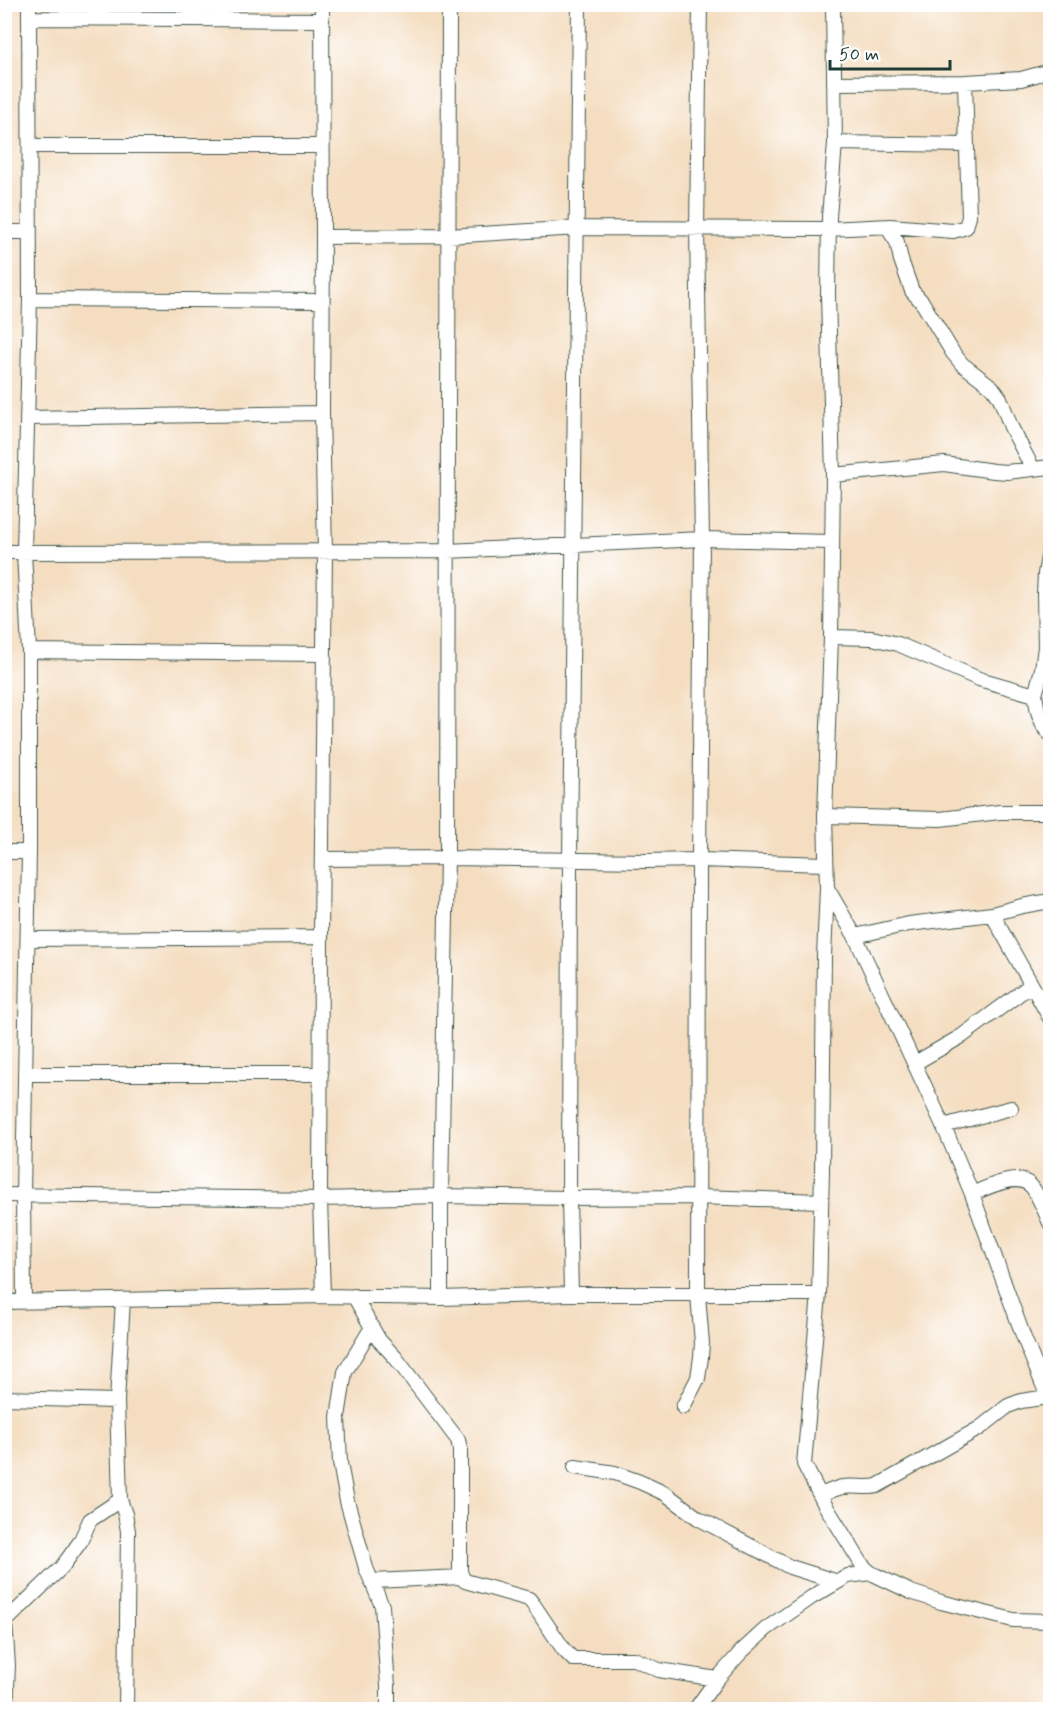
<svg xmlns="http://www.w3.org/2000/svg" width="1055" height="1714" viewBox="0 0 1055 1714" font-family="Mynerve,sans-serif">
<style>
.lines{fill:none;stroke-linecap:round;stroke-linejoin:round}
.minor-casing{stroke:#3f5549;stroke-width:16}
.minor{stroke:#fff;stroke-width:14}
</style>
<rect width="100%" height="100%" fill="#fff"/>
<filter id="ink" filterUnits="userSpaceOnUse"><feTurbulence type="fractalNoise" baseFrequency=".0167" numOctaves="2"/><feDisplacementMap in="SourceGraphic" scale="12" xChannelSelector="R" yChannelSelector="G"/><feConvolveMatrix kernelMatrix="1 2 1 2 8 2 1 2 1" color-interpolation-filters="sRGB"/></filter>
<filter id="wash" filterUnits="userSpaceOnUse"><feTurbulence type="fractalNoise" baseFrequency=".008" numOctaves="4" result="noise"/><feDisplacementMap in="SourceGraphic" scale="24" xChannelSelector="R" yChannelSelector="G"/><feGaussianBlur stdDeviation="1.35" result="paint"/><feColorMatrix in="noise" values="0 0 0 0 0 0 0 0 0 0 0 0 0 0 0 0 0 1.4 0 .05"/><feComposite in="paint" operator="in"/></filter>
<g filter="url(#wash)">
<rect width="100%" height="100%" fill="#f4ddc0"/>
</g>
<g filter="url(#ink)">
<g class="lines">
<defs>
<path id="minor" d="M322,4L323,237L322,413L325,552L321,937L320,1199L323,1296
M833,4L835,143L829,217L828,295L833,475L831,637L825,816L827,888L824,956L822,1171L819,1294L804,1464L825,1505L863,1566L871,1573L911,1592L941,1602L1013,1620L1050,1621
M29,18L322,20
M834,83L965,82L1021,79L1050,71
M835,143L967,145
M30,146H322
M890,226L891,233L897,242L901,260L912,291L922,302L953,353L962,364L992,387L1000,398L1011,427L1033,469
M4,232H29
M323,237L448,236L578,228L828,229L890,226L953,231L966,227L969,217L965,82
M30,299L322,301
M28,418L322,413
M833,475L944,464L994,471L1007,472L1050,467
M1050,546L1045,574L1044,594L1045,647L1042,669L1035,695L1038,712L1044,727L1050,734
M4,552L447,551L702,539L832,542
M831,637L872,638L898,644L979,679L1035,695
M29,651L324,654
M825,816L940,819L1000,812H1050
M4,852H29
M323,859L447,858L646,861L699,860L825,864
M827,888L855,936L947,1134L972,1194L1024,1338L1050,1402
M992,914L1050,1018
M855,936L909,924L992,914L1022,906L1050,901
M29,939L321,937
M915,1063L962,1036L1031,985
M26,1074H321
M943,1126L1011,1108
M972,1194C986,1188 1017,1172 1030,1185C1037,1191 1046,1214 1050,1223
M4,1195L320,1199L441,1196L569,1198L698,1197L821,1201
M571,1294L569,1198L570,860L579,4
M354,1296L379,1340L395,1357L458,1440L460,1449V1571L462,1577
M441,1298V1196L447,858L449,4
M123,1300L117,1401L120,1500L125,1514L128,1531L126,1710
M4,1302L323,1296L441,1298L571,1294H819
M24,1302L23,1195L29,852V651L24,552L30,299L29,4
M372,1327L345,1372L338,1417L340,1463L347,1501L366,1568L382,1606L388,1686V1710
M4,1398L117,1401
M683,1407L698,1378L701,1357L702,1343L698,1295L699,860L702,539L697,229L700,4
M575,1467L615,1473L640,1482L666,1494L698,1518L790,1567L838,1582
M820,1495C827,1493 835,1488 843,1487C855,1485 866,1489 877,1486L980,1428L1008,1406L1021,1401L1048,1397
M372,1581L462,1577L465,1581L529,1599L533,1604L564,1650L573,1659H634L659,1670L717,1679
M4,1607L8,1665L6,1710
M5,1622L62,1567L80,1542L90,1520L120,1500
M695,1710L717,1679L741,1652L766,1629L812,1597L848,1576L871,1573"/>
</defs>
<use href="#minor" class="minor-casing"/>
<use href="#minor" class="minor"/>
</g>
</g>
<rect width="1055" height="1714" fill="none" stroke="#fff" stroke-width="24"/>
<path d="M830 60v9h120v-9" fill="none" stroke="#1f3d34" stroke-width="3"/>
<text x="839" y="60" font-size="18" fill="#1f3d34" stroke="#ffffff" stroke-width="4.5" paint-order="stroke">50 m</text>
</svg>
